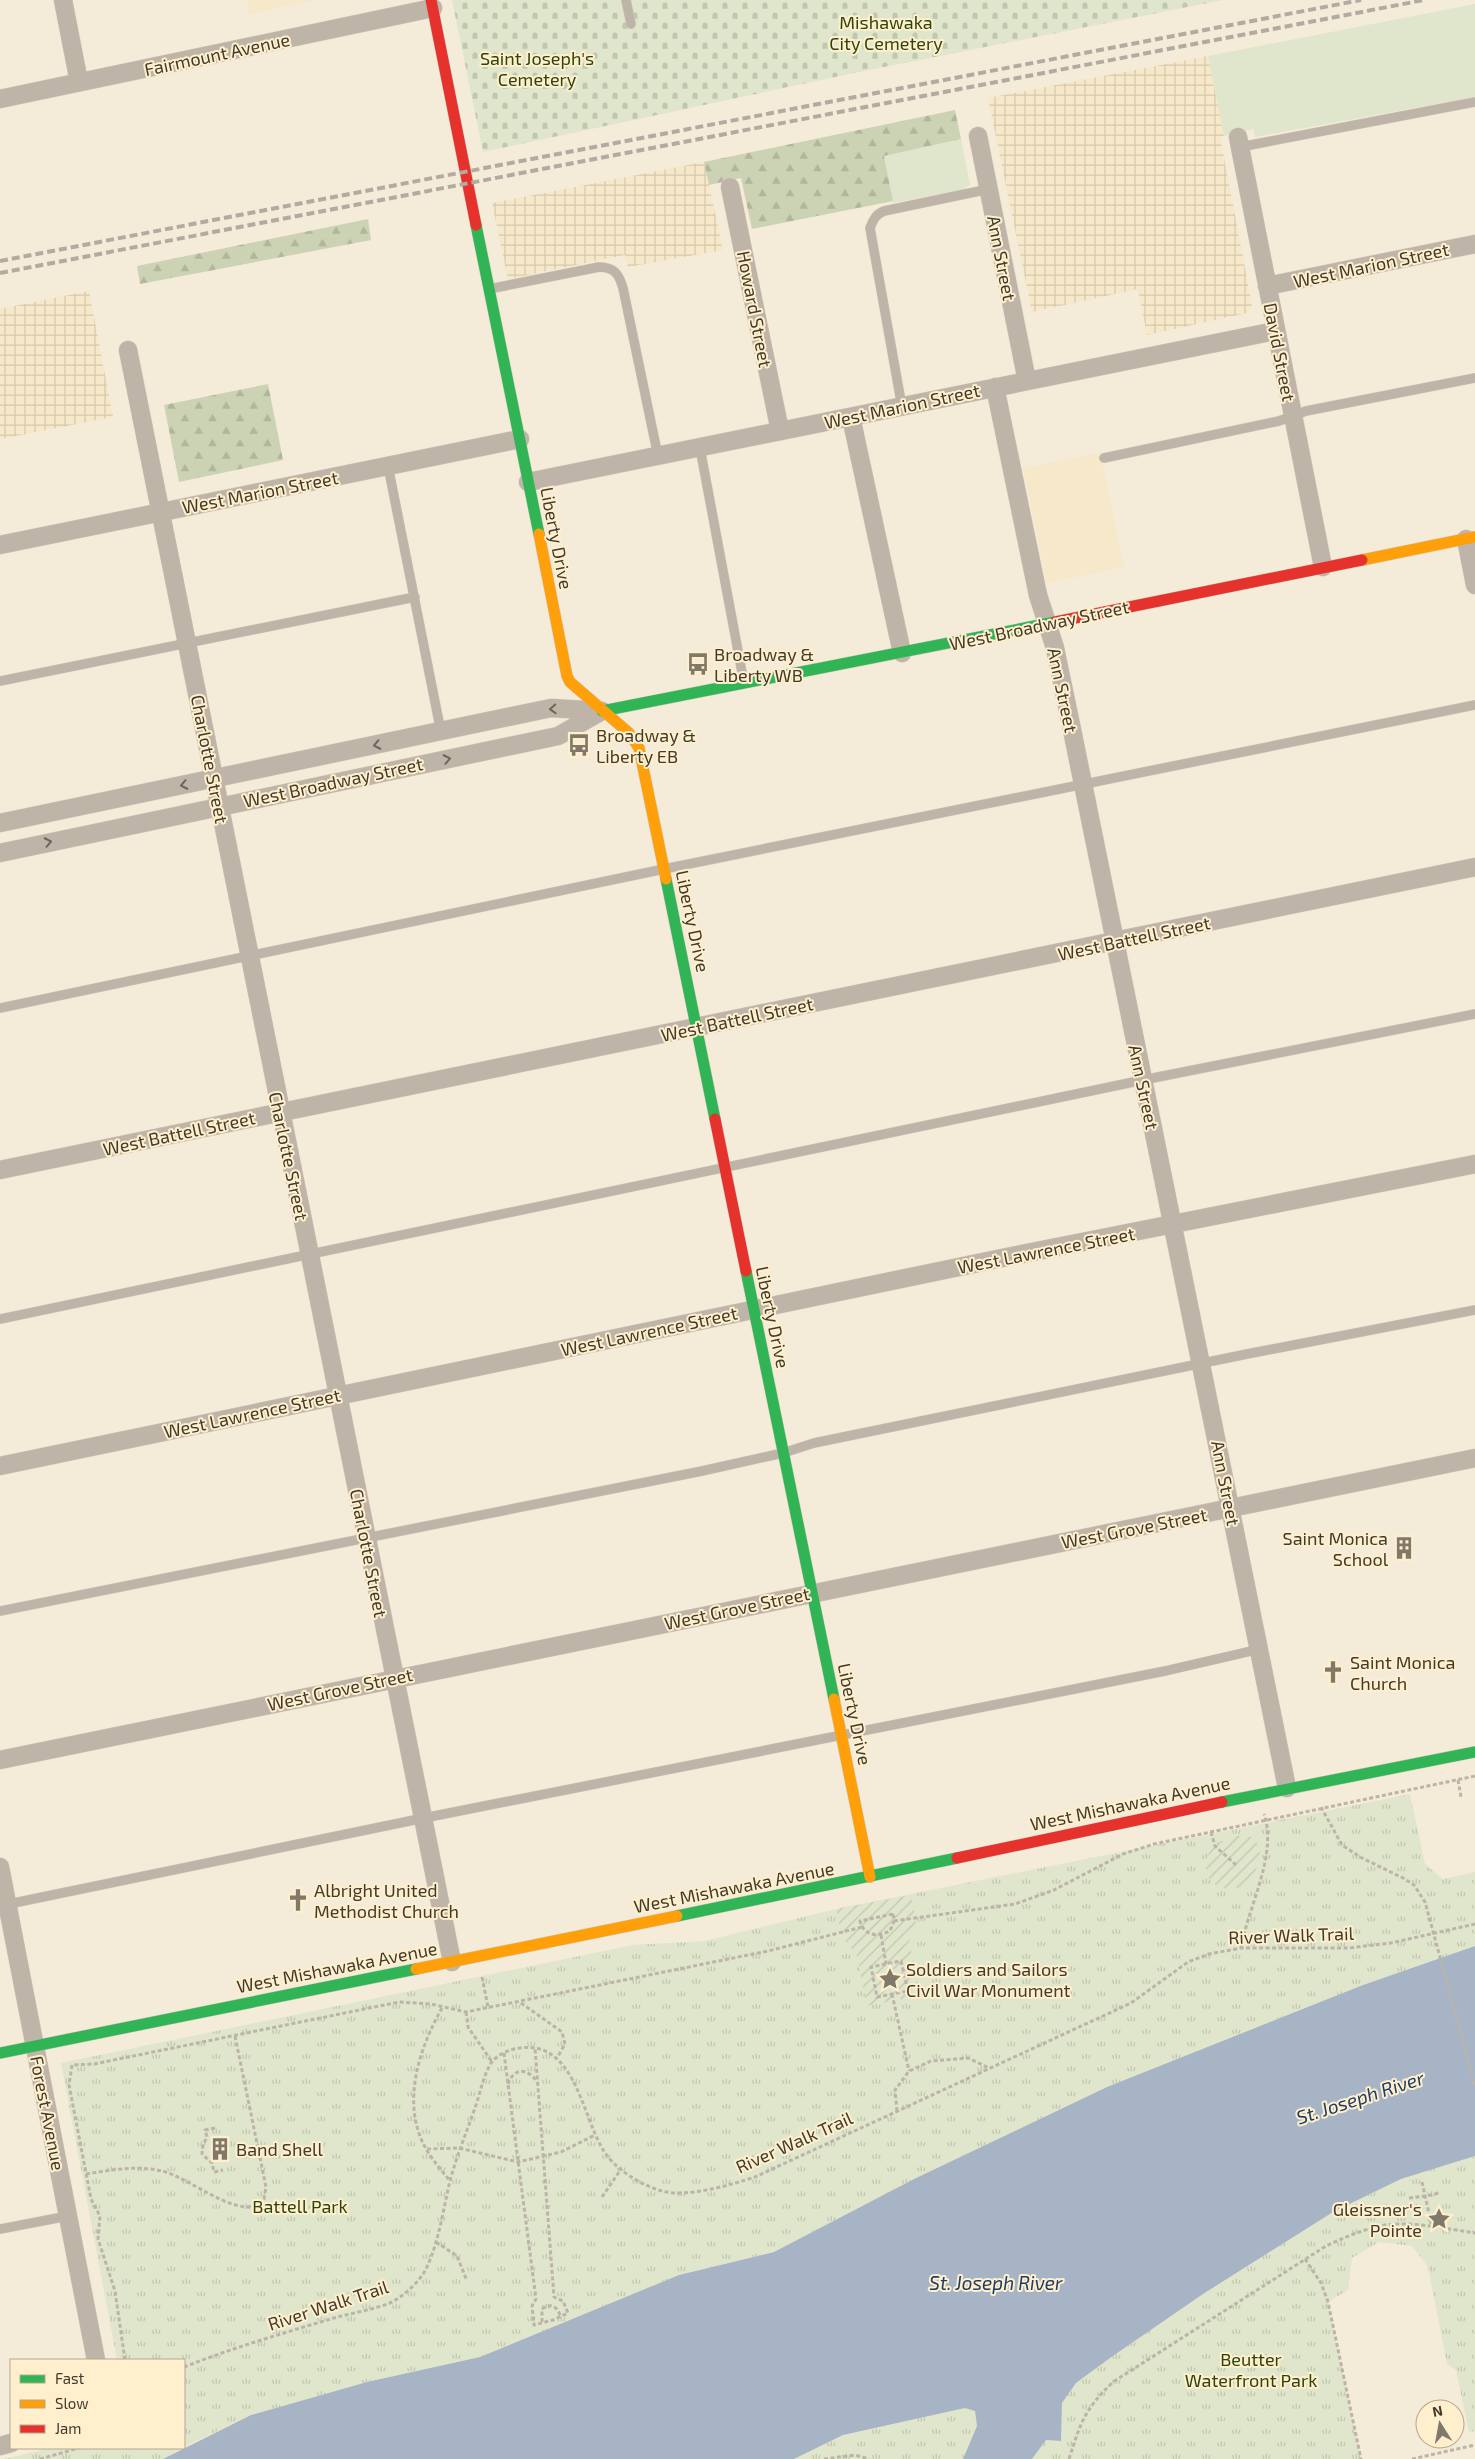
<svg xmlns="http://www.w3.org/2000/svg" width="1475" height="2459" viewBox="0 0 1475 2459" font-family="'Exo 2',sans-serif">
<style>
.built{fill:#f7e8c9}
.industrial{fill:url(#industrial-grid)}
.grass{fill:#e0e6cb}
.forest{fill:url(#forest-firs)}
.cemetery{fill:url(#cemetery-stones)}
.park{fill:url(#park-tufts)}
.garden{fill:url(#garden-furrows)}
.water{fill:#a6b4c6}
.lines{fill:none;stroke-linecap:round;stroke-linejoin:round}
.lane-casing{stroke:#d1cabc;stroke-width:10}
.street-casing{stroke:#d1cabc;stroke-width:19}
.fast-casing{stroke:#d1cabc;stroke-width:12}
.slow-casing{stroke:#d1cabc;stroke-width:12}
.jam-casing{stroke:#d1cabc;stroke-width:12}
.path{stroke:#bcb4a8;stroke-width:3;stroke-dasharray:4 2.5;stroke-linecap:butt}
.lane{stroke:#beb4a8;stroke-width:9}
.street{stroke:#beb4a8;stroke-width:18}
.fast{stroke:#30b455;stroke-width:11}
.slow{stroke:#ff9f0a;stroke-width:11}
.jam{stroke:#e5322d;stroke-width:11}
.rail{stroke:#b3aba1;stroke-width:4;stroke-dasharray:8 4;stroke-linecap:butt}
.oneway{stroke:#6d6558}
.labels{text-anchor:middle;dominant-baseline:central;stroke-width:4;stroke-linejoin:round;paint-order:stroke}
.park-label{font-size:18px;fill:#2d450c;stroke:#ffefcd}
.street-label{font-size:18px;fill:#413b2d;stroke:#ffefcd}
.poi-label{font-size:18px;fill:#413b2d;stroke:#ffefcd;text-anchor:start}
.water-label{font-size:19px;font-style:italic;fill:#1b3c69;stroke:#ffefcd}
</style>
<defs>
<pattern id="industrial-grid" width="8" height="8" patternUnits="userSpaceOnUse" patternTransform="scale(1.25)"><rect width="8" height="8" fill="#f7e8c9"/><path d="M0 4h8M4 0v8" fill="none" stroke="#d5c8ad"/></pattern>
<pattern id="forest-firs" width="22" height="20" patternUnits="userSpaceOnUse" patternTransform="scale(1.25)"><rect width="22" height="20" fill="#ccd3b5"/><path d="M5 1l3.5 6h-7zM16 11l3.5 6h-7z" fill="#b0b69c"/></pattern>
<pattern id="cemetery-stones" width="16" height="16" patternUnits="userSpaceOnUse" patternTransform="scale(1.25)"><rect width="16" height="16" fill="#e0e6cb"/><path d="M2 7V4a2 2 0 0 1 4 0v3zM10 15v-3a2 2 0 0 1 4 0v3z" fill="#c1c6af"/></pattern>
<pattern id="park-tufts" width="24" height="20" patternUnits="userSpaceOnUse" patternTransform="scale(1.25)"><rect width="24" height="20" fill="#e0e6cb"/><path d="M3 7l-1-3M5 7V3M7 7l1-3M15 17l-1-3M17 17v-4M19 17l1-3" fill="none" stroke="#c1c6af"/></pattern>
<pattern id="garden-furrows" width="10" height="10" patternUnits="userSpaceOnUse" patternTransform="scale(1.25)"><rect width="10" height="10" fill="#e0e6cb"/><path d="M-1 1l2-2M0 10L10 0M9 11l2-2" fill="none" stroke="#c1c6af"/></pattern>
</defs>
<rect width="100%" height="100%" fill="#f4ebd8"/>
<path class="built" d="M247,0H316L249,14Z
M1100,453L1124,567L1047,583L1023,468Z"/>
<path class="industrial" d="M1208,56L1224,136L1220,137L1252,305L1247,313L1147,335L1138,289L1032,312L988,98Z
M704,162L723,250L628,267L625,255L508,279L492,203Z
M89,291L113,417L0,439V309Z"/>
<path class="grass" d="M1475,4V97L1255,137L1253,129L1224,136L1208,56Z
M961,139L970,185L961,190L893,203L884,156Z"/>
<path class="forest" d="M955,110L961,139L884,156L893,201L752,229L741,178L709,185L704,162Z
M368,219L371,240L140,284L137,266Z
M268,384L283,460L179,482L164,405Z"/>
<path class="cemetery" d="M452,0H1223L854,73L483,152Z"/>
<path class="park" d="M1410,1794L1425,1864L1443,1879L1475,1872V1946L1363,1985L1107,2087L914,2179L774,2252L679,2275L480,2357L367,2382L251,2415L184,2447V2360H117L61,2063L633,1945L704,1941L836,1909Z
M1475,2156V2431L1469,2432L1456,2370L1447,2364L1428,2267L1412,2246L1379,2242L1352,2258L1348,2290L1328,2302L1361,2459H1032L1046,2440L1061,2441L1062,2403L1076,2383L1110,2358L1203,2294L1333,2212L1401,2179Z
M965,2408L975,2411L977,2426L963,2459H794L843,2435Z
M50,2448H183L163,2459H4Z"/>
<path class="garden" d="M1246,1835L1253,1838L1261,1848C1259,1857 1257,1871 1252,1878C1243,1891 1223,1893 1211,1881C1208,1878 1206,1872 1206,1867C1205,1845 1227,1836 1246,1835Z
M911,1895L916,1921L915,1930L909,1941L921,1995L867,2006L856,1952C841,1942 840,1926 836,1909Z"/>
<path class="water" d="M1475,1946V2156L1401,2179L1333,2212L1203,2294L1110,2358L1076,2383L1062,2403L1061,2441L1046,2440L1032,2459H963L977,2426L975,2411L965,2408L843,2435L794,2459H163L251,2415L367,2382L480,2357L679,2275L774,2252L914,2179L1107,2087L1363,1985Z"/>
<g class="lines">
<defs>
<path id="lane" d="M626,0L631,24
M1240,147L1475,102
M489,289L599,267C614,267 619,274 623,288L658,456
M902,407L870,228C873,220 876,214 884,211L989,189
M700,448L744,683
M1104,458L1279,421L1306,411L1475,378
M388,466L441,732
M0,681L415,597
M0,1008L664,869L1475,705
M0,1319L1143,1080L1475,1014
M0,1611L702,1471L783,1453L814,1443L1247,1354L1475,1310
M4,1905L424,1818L1165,1671L1260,1649
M0,2229L68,2216"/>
<path id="street" d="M63,0L79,82
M0,99L433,8
M978,136L1027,381
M1238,137L1323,567
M730,187L780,431
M1267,286L1475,244
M128,350L452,1962
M995,387L1038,595L1055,648L1070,720L1287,1788
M851,417L902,653
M528,482L1275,331
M1466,539L1475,585
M0,545L520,439
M0,823L551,708L601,711
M0,853L558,736L602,711
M0,1170L1475,867
M0,1466L1007,1257L1475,1164
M0,1760L1475,1458
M0,1867L96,2360
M0,2446L11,2443"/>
<path id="fast" d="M476,225L539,534
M602,711L1055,622
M666,879L715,1119
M746,1271L834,1699
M1222,1802L1475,1752
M677,1916L957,1858
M0,2053L416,1969"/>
<path id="slow" d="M539,534L567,676L570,682L629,733L639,748L666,879
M1362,560L1475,537
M834,1699L870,1877
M416,1969L677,1916"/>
<path id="jam" d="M431,0L476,225
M1055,622L1362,560
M715,1119L746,1271
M957,1858L1222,1802"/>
</defs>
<use href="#lane" class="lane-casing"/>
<use href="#street" class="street-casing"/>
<use href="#fast" class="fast-casing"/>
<use href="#slow" class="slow-casing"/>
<use href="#jam" class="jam-casing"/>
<path class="path" d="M1458,1780L1461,1797
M1321,1807L1342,1845L1360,1857L1403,1878L1414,1885L1425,1902L1475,2086
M1211,1832L1215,1846L1236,1865
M893,1914L894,1921L890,1931C877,1937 864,1936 860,1921Z
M894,1921L1015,1904L1054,1890L1123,1854L1154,1844L1475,1776
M881,1935L886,1964
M1241,1948C1248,1907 1278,1854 1264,1814
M901,1961L908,1991L877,1997L871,1967Z
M482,1977L488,2007
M892,1994L909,2071
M521,2003L562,2032L565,2044L557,2058
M442,2008C421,2045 404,2094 420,2136C426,2153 439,2167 450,2181
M466,2012L468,2027L492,2062
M504,2053L536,2299L532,2306L534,2325L553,2320L568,2313L563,2301L554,2297L535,2048
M508,2084C514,2067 528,2068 537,2082
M897,2111L895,2090L909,2071L931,2061L968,2058L989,2068
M215,2128L205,2130L207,2137L203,2145L202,2154L212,2163L214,2172L223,2170
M427,2149L459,2148L518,2162L561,2152L595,2135
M86,2174C111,2170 137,2165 162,2171C188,2177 229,2213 255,2206C258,2205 261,2202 264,2199L266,2187L235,2036
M1422,2182L1432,2227
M602,2197L621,2169
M1409,2198L1433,2195L1440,2192
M436,2242L457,2256L467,2281
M1305,2259L1321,2283L1328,2302L1361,2459
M542,2322V2309C552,2302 557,2307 561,2317
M125,2360L115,2291L98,2239L100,2216L91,2199L69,2085L72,2065L94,2064L399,2002L431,2004L466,2012L768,1951L862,1927
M184,2367C232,2348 284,2333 334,2318C352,2313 372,2310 390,2303C403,2297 420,2281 426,2269C439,2242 443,2210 450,2181C457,2154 468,2129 477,2102C481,2089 484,2075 491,2063C497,2055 509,2049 520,2048C574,2040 582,2114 602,2148C613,2168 640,2185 662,2191C687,2198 730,2185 755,2177L1131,2003L1188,1962L1209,1954L1241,1948H1349L1391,1943L1475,1924
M40,2459L79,2448
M824,2459L855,2455L869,2459
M1069,2459C1081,2422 1084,2410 1113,2382L1326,2246C1345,2237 1364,2229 1385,2225C1412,2221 1448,2229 1475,2233
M1412,2459L1475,2445"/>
<use href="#lane" class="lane"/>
<use href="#street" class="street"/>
<use href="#fast" class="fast"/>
<use href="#slow" class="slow"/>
<use href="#jam" class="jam"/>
<path class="rail" d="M0,261L1361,0
M0,273L1424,0"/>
</g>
<defs><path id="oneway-chevron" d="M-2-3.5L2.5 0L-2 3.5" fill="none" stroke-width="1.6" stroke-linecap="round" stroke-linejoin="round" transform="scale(1.25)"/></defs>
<g class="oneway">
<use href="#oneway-chevron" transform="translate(553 709) rotate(177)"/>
<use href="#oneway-chevron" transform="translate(377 745) rotate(168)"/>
<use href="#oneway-chevron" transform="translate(447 759) rotate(-12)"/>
<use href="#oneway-chevron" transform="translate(184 785) rotate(168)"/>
<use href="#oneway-chevron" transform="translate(48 842) rotate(-12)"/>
</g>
<defs>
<symbol id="bus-bare" viewBox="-9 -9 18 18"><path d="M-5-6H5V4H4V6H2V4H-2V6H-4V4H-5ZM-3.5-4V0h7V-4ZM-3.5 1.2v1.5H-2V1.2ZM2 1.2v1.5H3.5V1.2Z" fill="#807969" stroke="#ffefcd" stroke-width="2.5" paint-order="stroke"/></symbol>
<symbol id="building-bare" viewBox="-9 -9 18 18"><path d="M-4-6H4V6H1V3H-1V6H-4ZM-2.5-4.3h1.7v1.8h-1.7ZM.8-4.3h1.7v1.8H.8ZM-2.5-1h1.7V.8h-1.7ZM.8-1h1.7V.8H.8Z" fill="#807969" stroke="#ffefcd" stroke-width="2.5" paint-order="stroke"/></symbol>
<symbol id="church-bare" viewBox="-9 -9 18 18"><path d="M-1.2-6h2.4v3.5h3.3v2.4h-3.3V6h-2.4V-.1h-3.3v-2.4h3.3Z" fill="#807969" stroke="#ffefcd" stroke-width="2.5" paint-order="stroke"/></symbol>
<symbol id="sight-bare" viewBox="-9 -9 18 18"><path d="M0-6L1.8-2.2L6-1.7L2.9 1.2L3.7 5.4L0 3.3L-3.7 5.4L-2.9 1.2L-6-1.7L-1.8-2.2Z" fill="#807969" stroke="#ffefcd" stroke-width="2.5" paint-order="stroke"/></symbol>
</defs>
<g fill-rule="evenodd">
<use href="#bus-bare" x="682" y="648" width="32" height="32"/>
<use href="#bus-bare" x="563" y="729" width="32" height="32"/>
<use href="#building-bare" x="1388" y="1532" width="32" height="32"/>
<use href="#church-bare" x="1317" y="1656" width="32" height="32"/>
<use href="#church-bare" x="282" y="1884" width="32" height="32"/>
<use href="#sight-bare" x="874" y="1963" width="32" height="32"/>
<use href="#building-bare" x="204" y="2133" width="32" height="32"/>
<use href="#sight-bare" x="1423" y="2203" width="32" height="32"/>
</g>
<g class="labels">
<g class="park-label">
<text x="886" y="22">Mishawaka<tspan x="886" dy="21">City Cemetery</tspan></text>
<text x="537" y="58">Saint Joseph's<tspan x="537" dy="21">Cemetery</tspan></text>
<text x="300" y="2206">Battell Park</text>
<text x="1251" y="2359">Beutter<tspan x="1251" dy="21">Waterfront Park</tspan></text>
</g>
<g class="street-label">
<text transform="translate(217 54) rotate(-12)">Fairmount Avenue</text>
<text transform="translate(1002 258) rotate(79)">Ann Street</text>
<text transform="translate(1371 265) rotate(-12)">West Marion Street</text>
<text transform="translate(755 309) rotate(79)">Howard Street</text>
<text transform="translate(1280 352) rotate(79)">David Street</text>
<text transform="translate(902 406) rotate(-12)">West Marion Street</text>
<text transform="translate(260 492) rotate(-11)">West Marion Street</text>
<text transform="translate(557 538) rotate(79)">Liberty Drive</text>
<text transform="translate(1039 625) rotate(-12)">West Broadway Street</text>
<text transform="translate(1063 690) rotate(78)">Ann Street</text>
<text transform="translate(210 759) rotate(79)">Charlotte Street</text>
<text transform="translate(333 782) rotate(-12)">West Broadway Street</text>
<text transform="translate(693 921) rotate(78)">Liberty Drive</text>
<text transform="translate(1134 938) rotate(-12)">West Battell Street</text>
<text transform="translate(737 1019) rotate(-12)">West Battell Street</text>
<text transform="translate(1144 1087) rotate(78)">Ann Street</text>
<text transform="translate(179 1133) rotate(-12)">West Battell Street</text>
<text transform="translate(289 1156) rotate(78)">Charlotte Street</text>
<text transform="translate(1046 1250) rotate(-11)">West Lawrence Street</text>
<text transform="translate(773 1317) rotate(78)">Liberty Drive</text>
<text transform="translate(649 1331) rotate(-12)">West Lawrence Street</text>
<text transform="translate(252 1413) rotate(-12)">West Lawrence Street</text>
<text transform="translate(1226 1483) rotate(79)">Ann Street</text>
<text transform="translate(1134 1528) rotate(-11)">West Grove Street</text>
<text transform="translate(369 1553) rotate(79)">Charlotte Street</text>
<text transform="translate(737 1608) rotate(-12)">West Grove Street</text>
<text transform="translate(340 1689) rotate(-12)">West Grove Street</text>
<text transform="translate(855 1714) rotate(78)">Liberty Drive</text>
<text transform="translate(1130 1803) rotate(-12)">West Mishawaka Avenue</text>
<text transform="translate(734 1887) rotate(-11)">West Mishawaka Avenue</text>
<text transform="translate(1291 1935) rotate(-2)">River Walk Trail</text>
<text transform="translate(337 1967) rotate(-11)">West Mishawaka Avenue</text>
<text transform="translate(48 2113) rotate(79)">Forest Avenue</text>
<text transform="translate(794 2142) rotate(-24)">River Walk Trail</text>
<text transform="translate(328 2305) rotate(-18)">River Walk Trail</text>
</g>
<g class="poi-label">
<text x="714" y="654">Broadway &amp;<tspan x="714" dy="21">Liberty WB</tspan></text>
<text x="596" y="735">Broadway &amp;<tspan x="596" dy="21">Liberty EB</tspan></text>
<text x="1388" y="1538" text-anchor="end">Saint Monica<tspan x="1388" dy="21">School</tspan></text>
<text x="1350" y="1662">Saint Monica<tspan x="1350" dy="21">Church</tspan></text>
<text x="314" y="1890">Albright United<tspan x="314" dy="21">Methodist Church</tspan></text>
<text x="906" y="1969">Soldiers and Sailors<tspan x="906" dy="21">Civil War Monument</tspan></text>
<text x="236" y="2149">Band Shell</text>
<text x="1422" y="2209" text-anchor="end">Gleissner's<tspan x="1422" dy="21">Pointe</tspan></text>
</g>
<g class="water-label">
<text transform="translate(1360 2097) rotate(-18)">St. Joseph River</text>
<text x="996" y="2282">St. Joseph River</text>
</g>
</g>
<rect x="10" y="2359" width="175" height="90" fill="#ffefcd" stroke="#b3a78d"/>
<rect x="20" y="2375" width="25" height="8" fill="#30b455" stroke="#b3a78d"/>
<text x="55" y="2384" font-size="15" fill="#413b2d">Fast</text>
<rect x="20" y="2400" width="25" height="8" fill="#ff9f0a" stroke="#b3a78d"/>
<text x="55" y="2409" font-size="15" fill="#413b2d">Slow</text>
<rect x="20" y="2425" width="25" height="8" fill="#e5322d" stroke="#b3a78d"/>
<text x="55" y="2434" font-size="15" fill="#413b2d">Jam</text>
<g transform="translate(1440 2424) rotate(349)"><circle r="24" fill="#ffefcd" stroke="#b3a78d"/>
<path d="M0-4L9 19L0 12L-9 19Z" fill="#807969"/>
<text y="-8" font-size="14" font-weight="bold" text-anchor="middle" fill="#413b2d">N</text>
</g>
</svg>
